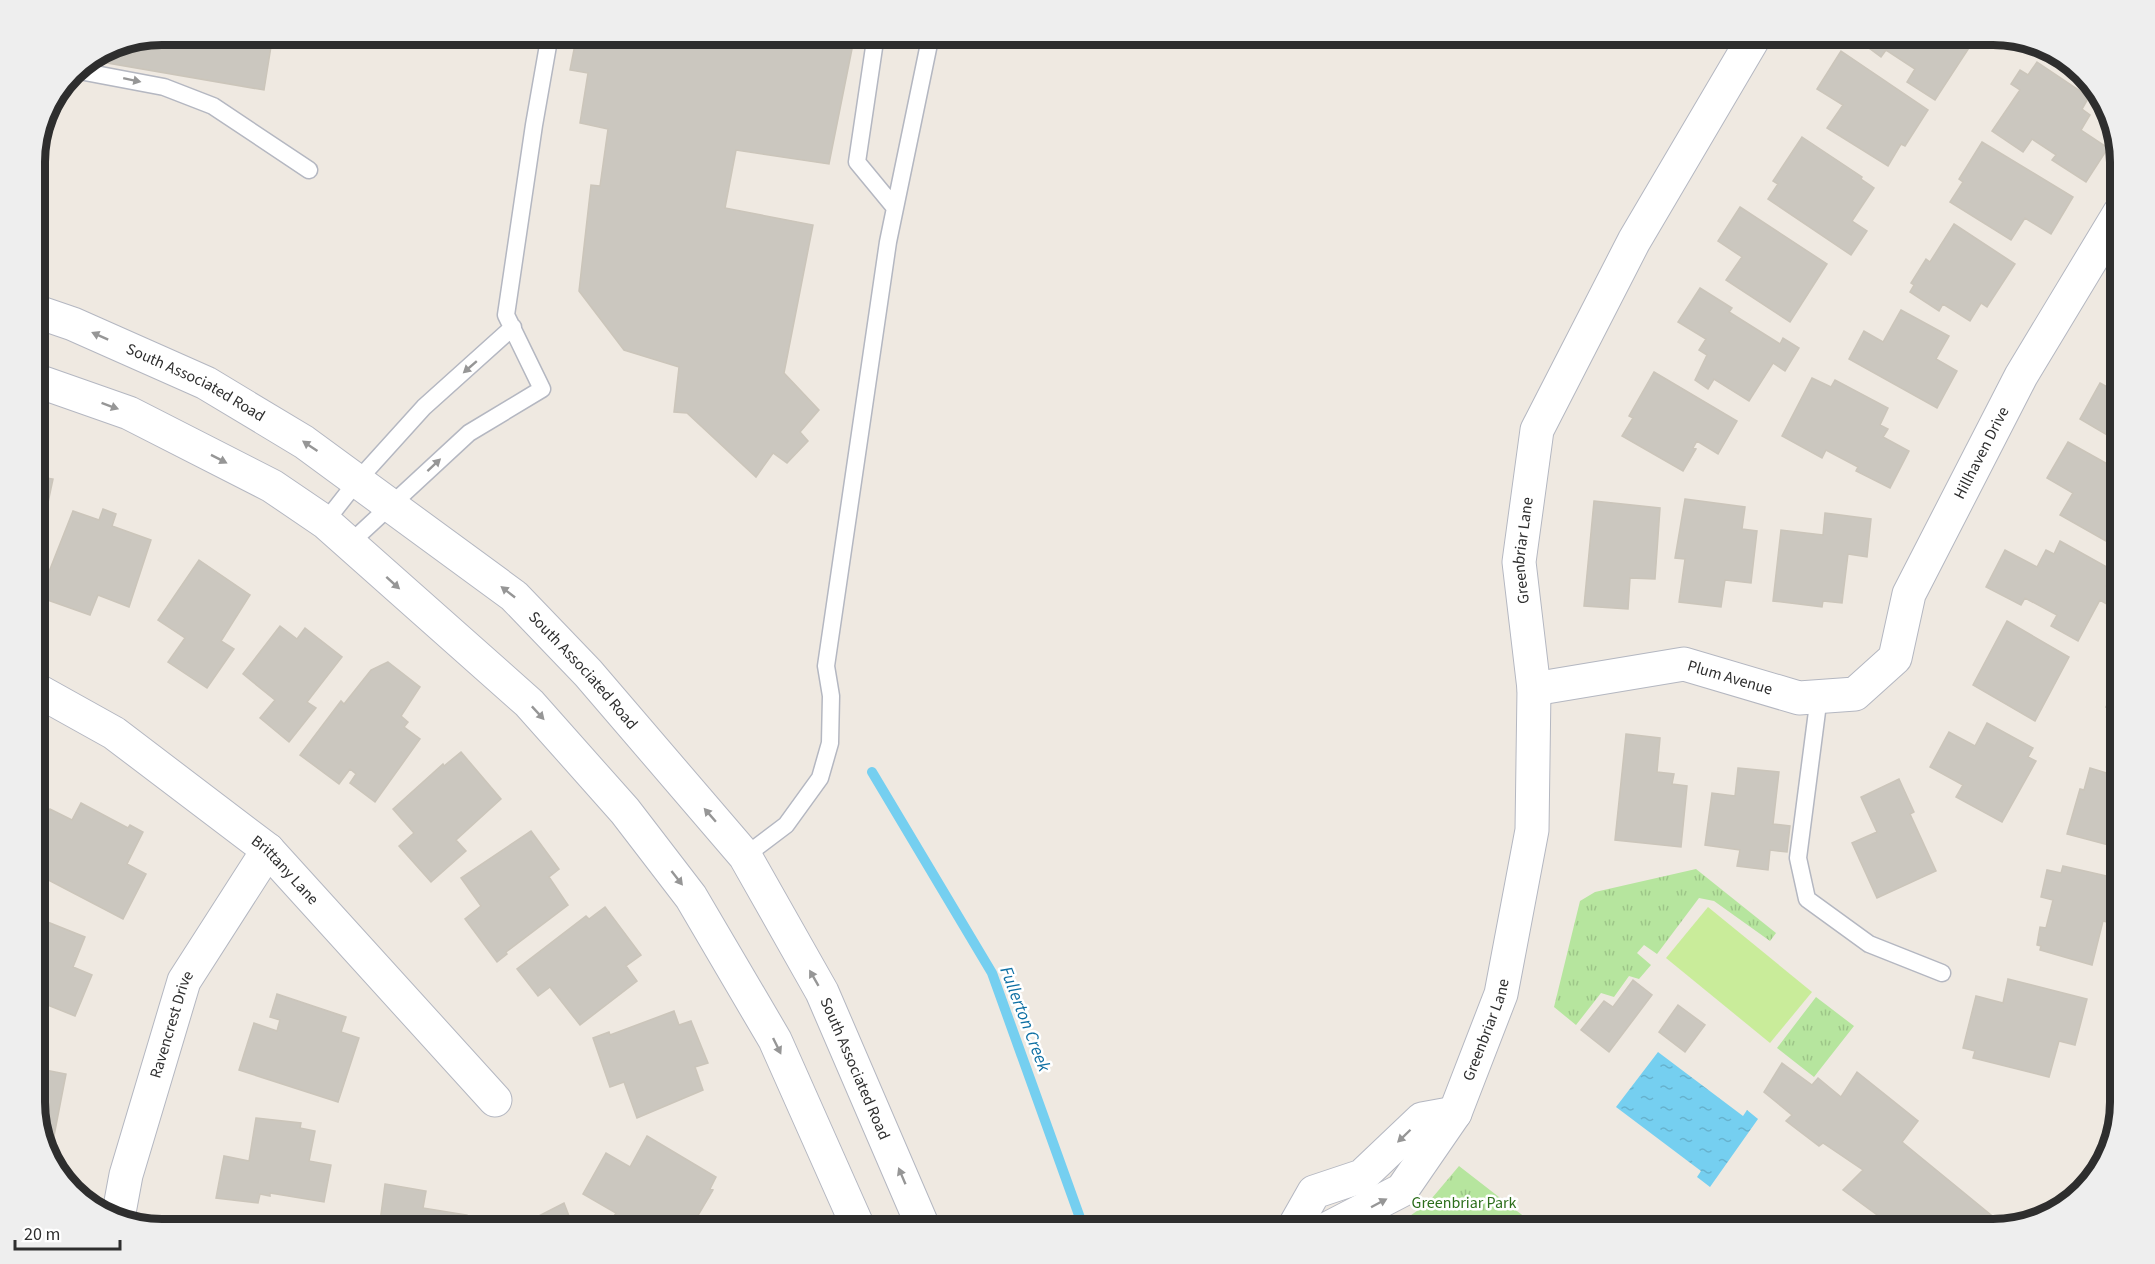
<svg xmlns="http://www.w3.org/2000/svg" width="2155" height="1264" viewBox="0 0 2155 1264" font-family="'Source Sans 3',sans-serif">
<style>
.grass{fill:url(#grass-tufts)}
.pitch{fill:#c9ec9a}
.water{fill:url(#water-ripples)}
.lines{fill:none;stroke-linecap:round;stroke-linejoin:round}
.stream{stroke:#75cff0;stroke-width:10}
.building{fill:#cbc7bf;stroke:#cbc5ba;stroke-width:1.5}
.lane-casing{stroke:#b4b7c1;stroke-width:19}
.street-casing{stroke:#b4b7c1;stroke-width:35}
.secondary-casing{stroke:#b4b7c1;stroke-width:35}
.lane{stroke:#fff;stroke-width:16}
.street{stroke:#fff;stroke-width:33}
.secondary{stroke:#fff;stroke-width:33}
.oneway{fill:#969696}
.labels{text-anchor:middle;dominant-baseline:central;stroke-width:5;stroke-linejoin:round;paint-order:stroke}
.street-label{font-size:16px;fill:#2e2e2e;stroke:#fff}
.park-label{font-size:16px;fill:#2c6e1b;stroke:#fff}
.water-label{font-size:18px;font-style:italic;fill:#0d6fa3;stroke:#fff}
.rim{fill:none;stroke:#2e2e2e;stroke-width:8}
</style>
<defs>
<pattern id="grass-tufts" width="24" height="20" patternUnits="userSpaceOnUse" patternTransform="scale(1.5)"><rect width="24" height="20" fill="#b6e59e"/><path d="M3 7l-1-3M5 7V3M7 7l1-3M15 17l-1-3M17 17v-4M19 17l1-3" fill="none" stroke="#9dc588"/></pattern>
<pattern id="water-ripples" width="26" height="14" patternUnits="userSpaceOnUse" patternTransform="scale(1.5)"><rect width="26" height="14" fill="#75cff0"/><path d="M2 4q2-2 4 0t4 0M15 11q2-2 4 0t4 0" fill="none" stroke="#66b2ce"/></pattern>
</defs>
<rect width="100%" height="100%" fill="#efe9e1"/>
<path class="grass" d="M1696,869L1776,933L1770,941L1714,901L1699,898L1657,954L1644,945L1637,953L1651,965L1639,979L1629,976L1614,997L1601,993L1576,1025L1554,1007L1580,901L1595,892Z
M1816,997L1854,1026L1814,1077L1777,1048Z
M1459,1166L1540,1229H1391L1427,1204Z"/>
<path class="pitch" d="M1708,907L1812,992L1770,1043L1666,958Z"/>
<path class="water" d="M1658,1052L1743,1116L1747,1110L1758,1119L1710,1187L1697,1177L1701,1171L1616,1107Z"/>
<g class="lines">
<path class="stream" d="M872,772L992,973L1084,1229"/>
</g>
<path class="building" d="M162,34H273L264,90L90,60L114,44Z
M577,34H855L829,164L736,150L725,208L813,225L784,373L819,410L800,432L808,441L787,463L773,453L756,477L687,413L674,412L679,367L624,350L579,291L591,185L600,186L608,129L580,123L588,73L570,70Z
M1850,34H1978L1935,100L1907,82L1915,69L1886,50L1881,57Z
M1841,51L1928,110L1905,146L1901,144L1888,166L1827,128L1843,105L1817,89Z
M2037,62L2089,97L2082,109L2090,115L2081,130L2108,148L2086,182L2052,160L2056,155L2032,139L2023,152L1992,131L2020,90L2011,84L2020,70L2028,75Z
M1802,137L1862,177L1861,179L1874,188L1852,221L1867,231L1851,255L1768,199L1778,184L1773,181Z
M1982,142L2073,197L2051,234L2025,218L2011,240L1950,202L1963,182L1959,179Z
M1740,207L1827,264L1790,322L1726,280L1742,257L1718,241Z
M1954,224L2015,264L1987,307L1981,303L1970,321L1943,304L1939,311L1910,292L1914,285L1911,283L1926,259L1930,262Z
M1700,288L1732,308L1729,312L1780,344L1783,338L1799,348L1785,371L1773,363L1749,401L1714,379L1708,389L1695,380L1707,355L1699,350L1706,339L1678,322Z
M1901,310L1949,336L1936,359L1957,371L1937,408L1849,359L1864,331L1883,342Z
M1654,372L1737,421L1718,454L1697,441L1693,448L1696,449L1683,471L1622,436L1633,418L1629,416Z
M1812,378L1831,387L1835,380L1888,408L1880,425L1888,429L1883,437L1909,451L1890,488L1856,471L1858,467L1826,450L1822,458L1782,436Z
M2100,383L2120,394L2119,442L2080,419Z
M2068,442L2120,471V549L2060,515L2073,493L2047,478Z
M35,476L53,479L46,512L38,510L35,526Z
M1685,499L1745,507L1742,529L1757,531L1751,583L1725,580L1721,607L1679,602L1685,559L1675,558Z
M1594,501L1660,508L1655,579L1630,578L1628,609L1584,606Z
M103,509L116,514L112,526L151,540L129,607L98,595L90,615L39,597L73,511L99,520Z
M1825,513L1871,519L1867,557L1848,554L1842,603L1823,601L1822,607L1773,601L1781,530L1823,535Z
M2060,541L2114,571L2106,586L2111,589L2110,606L2100,600L2078,641L2051,626L2057,615L2025,598L2021,605L1986,587L2005,550L2037,567L2046,550L2054,554Z
M199,560L250,595L221,641L234,649L207,688L168,662L185,638L158,620Z
M2007,621L2069,657L2035,721L1973,685Z
M280,626L297,639L305,628L342,657L307,702L316,708L289,742L260,718L275,700L243,674Z
M388,662L420,687L401,716L408,722L404,727L420,739L375,802L350,783L356,774L350,769L339,784L300,755L341,701L344,704L371,670Z
M2113,690L2120,693V728L2110,724L2115,711L2106,707Z
M1987,723L2033,748L2028,757L2036,761L2002,822L1956,797L1963,785L1930,767L1949,732L1975,746Z
M1626,734L1660,738L1657,772L1674,774L1672,784L1687,786L1681,847L1615,840Z
M461,752L501,799L456,840L466,851L431,882L399,846L414,833L393,809L443,764L444,766Z
M1738,768L1779,772L1773,824L1790,826L1787,852L1770,850L1768,870L1737,866L1740,850L1705,845L1712,793L1735,796Z
M2090,768L2120,777V848L2067,834L2080,789L2084,790Z
M1899,779L1914,812L1910,814L1936,871L1877,898L1852,843L1877,832L1861,797Z
M81,803L128,828L130,825L143,832L127,864L146,874L123,919L35,873V857L42,843L35,838L50,809L72,820Z
M531,831L559,869L549,877L568,905L506,952L507,954L497,962L465,919L481,906L461,878Z
M2063,866L2120,879L2119,925L2103,921L2092,965L2040,950L2041,946L2037,945L2040,927L2046,928L2053,900L2041,897L2047,870L2061,873Z
M605,907L641,955L626,966L637,981L580,1025L550,987L538,996L517,969L586,916L589,919Z
M35,917L85,937L73,967L92,975L75,1016L35,1000Z
M2008,979L2087,999L2075,1045L2059,1041L2049,1077L1973,1058L1975,1051L1963,1048L1976,996L2003,1003Z
M1633,980L1652,995L1609,1052L1581,1030L1604,1001L1613,1007Z
M277,994L346,1017L341,1032L359,1038L338,1102L239,1070L254,1023L277,1031L280,1020L270,1017Z
M1678,1005L1705,1025L1685,1052L1659,1032Z
M674,1011L679,1025L691,1021L708,1063L695,1067L703,1090L637,1118L624,1082L610,1087L593,1038L609,1032L610,1035Z
M35,1044L44,1046L40,1069L66,1074L54,1136L42,1133L35,1110Z
M1782,1063L1812,1085L1818,1078L1841,1097L1857,1072L1918,1121L1902,1142L1996,1219L1987,1229H1911L1900,1222L1895,1228L1843,1190L1863,1170L1823,1143L1819,1146L1786,1121L1792,1115L1764,1092Z
M256,1118L301,1123L300,1128L315,1131L309,1161L331,1165L324,1202L270,1193V1196L260,1194L258,1203L216,1198L224,1156L249,1161Z
M647,1136L716,1177L710,1189L713,1190L690,1229H629L630,1227L613,1218L616,1213L583,1194L606,1153L630,1167Z
M385,1184L426,1191L423,1208L467,1215L465,1229H379Z
M564,1203L574,1229H529L525,1223Z
M211,1219L252,1227L251,1229H209Z"/>
<g class="lines">
<defs>
<path id="lane" d="M876,34L857,162L895,208
M74,70L164,87L213,106L309,170
M325,522L358,480L424,407L513,327
M349,544L469,433L542,389L506,315L534,125L550,34
M1819,696L1798,858L1807,899L1869,944L1942,973
M745,856L786,825L820,778L830,743L831,696L826,666L888,242L931,34"/>
<g id="street">
<path id="s1" d="M35,689L114,733L268,850L495,1100"/>
<path id="s2" d="M1534,689L1684,664L1799,698L1855,694L1895,658L1909,594L2021,376L2120,212"/>
<path id="s3" d="M118,1218L126,1175L184,981L268,850"/>
<path d="M1293,1229L1314,1192L1362,1176L1422,1119L1455,1113"/>
<path id="s4" d="M1327,1229L1402,1190L1455,1113L1501,994L1532,830L1534,689L1519,562L1537,430L1634,241L1756,34"/>
</g>
<g id="secondary">
<path id="s5" d="M35,311L73,324L206,383L304,442L514,596L588,673L745,856L822,992L924,1229"/>
<path d="M35,380L129,413L272,486L325,522L529,703L625,811L691,897L775,1040L859,1229"/>
</g>
</defs>
<use href="#lane" class="lane-casing"/>
<use href="#street" class="street-casing"/>
<use href="#secondary" class="secondary-casing"/>
<use href="#lane" class="lane"/>
<use href="#street" class="street"/>
<use href="#secondary" class="secondary"/>
</g>
<defs><path id="oneway-solid" d="M-6-.8H1V-3.2L6.5 0L1 3.2V.8H-6Z" transform="scale(1.5)"/></defs>
<g class="oneway">
<use href="#oneway-solid" transform="translate(132 80) rotate(12)"/>
<use href="#oneway-solid" transform="translate(100 336) rotate(-156)"/>
<use href="#oneway-solid" transform="translate(470 367) rotate(139)"/>
<use href="#oneway-solid" transform="translate(110 406) rotate(20)"/>
<use href="#oneway-solid" transform="translate(310 446) rotate(-146)"/>
<use href="#oneway-solid" transform="translate(219 459) rotate(27)"/>
<use href="#oneway-solid" transform="translate(434 465) rotate(-43)"/>
<use href="#oneway-solid" transform="translate(393 583) rotate(42)"/>
<use href="#oneway-solid" transform="translate(508 592) rotate(-142)"/>
<use href="#oneway-solid" transform="translate(538 713) rotate(47)"/>
<use href="#oneway-solid" transform="translate(710 815) rotate(-131)"/>
<use href="#oneway-solid" transform="translate(677 878) rotate(52)"/>
<use href="#oneway-solid" transform="translate(814 978) rotate(-120)"/>
<use href="#oneway-solid" transform="translate(777 1046) rotate(64)"/>
<use href="#oneway-solid" transform="translate(1404 1136) rotate(136)"/>
<use href="#oneway-solid" transform="translate(902 1176) rotate(-113)"/>
<use href="#oneway-solid" transform="translate(1379 1203) rotate(-28)"/>
</g>
<g class="labels">
<g class="street-label">
<text stroke="none"><textPath href="#s5" startOffset="176">South Associated Road</textPath></text>
<text stroke="none"><textPath href="#s2" startOffset="606">Hillhaven Drive</textPath></text>
<text stroke="none"><textPath href="#s4" startOffset="753">Greenbriar Lane</textPath></text>
<text stroke="none"><textPath href="#s5" startOffset="662">South Associated Road</textPath></text>
<text stroke="none"><textPath href="#s2" startOffset="200">Plum Avenue</textPath></text>
<text stroke="none"><textPath href="#s1" startOffset="310">Brittany Lane</textPath></text>
<text stroke="none"><textPath href="#s3" startOffset="201">Ravencrest Drive</textPath></text>
<text stroke="none"><textPath href="#s4" startOffset="267">Greenbriar Lane</textPath></text>
<text stroke="none"><textPath href="#s5" startOffset="1148">South Associated Road</textPath></text>
</g>
<g class="park-label">
<text x="1464" y="1203">Greenbriar Park</text>
</g>
<g class="water-label">
<text transform="translate(1025 1019) rotate(69)">Fullerton Creek</text>
</g>
</g>
<path d="M0 0H2155V1264H0ZM162 45H1993A117 117 0 0 1 2110 162V1102A117 117 0 0 1 1993 1219H162A117 117 0 0 1 45 1102V162A117 117 0 0 1 162 45Z" fill="#eee" fill-rule="evenodd"/>
<path class="rim" d="M162 45H1993A117 117 0 0 1 2110 162V1102A117 117 0 0 1 1993 1219H162A117 117 0 0 1 45 1102V162A117 117 0 0 1 162 45Z"/>
<path d="M15 1240v9h105v-9" fill="none" stroke="#2e2e2e" stroke-width="3"/>
<text x="24" y="1240" font-size="18" fill="#2e2e2e" stroke="#ffffff" stroke-width="4.5" paint-order="stroke">20 m</text>
</svg>
